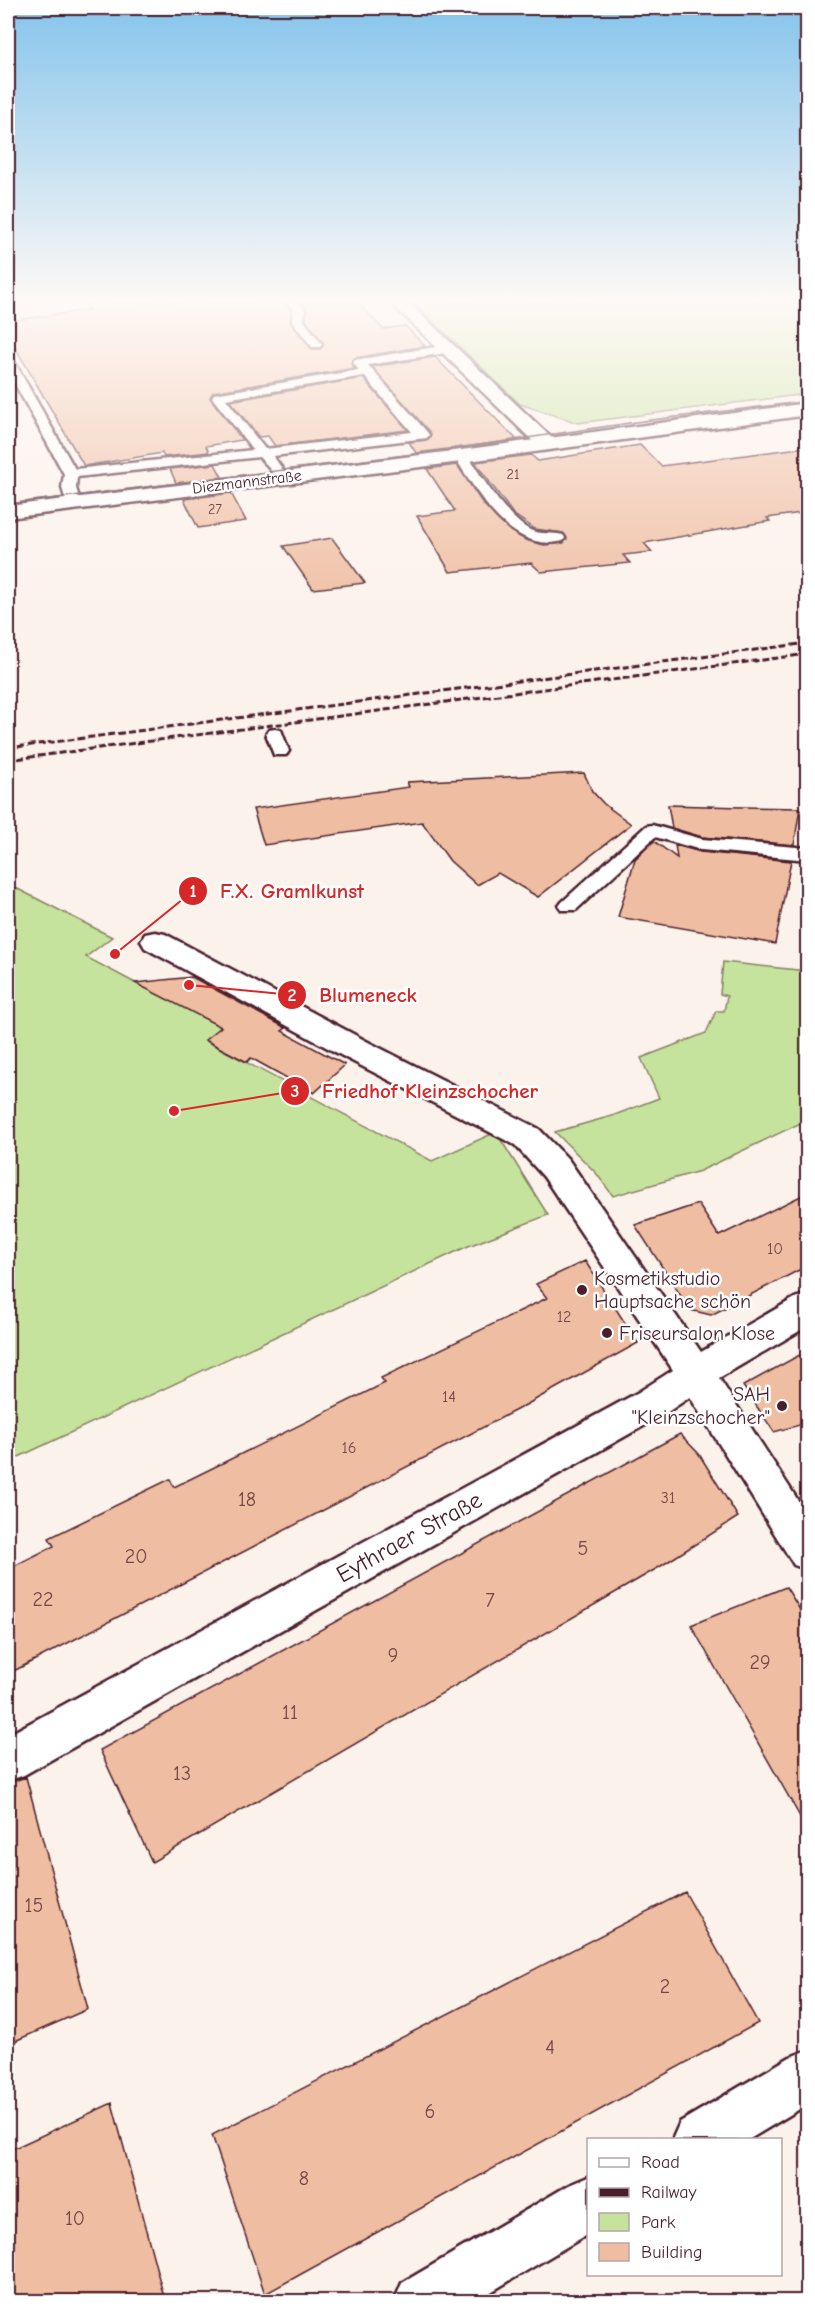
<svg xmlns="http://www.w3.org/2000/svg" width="815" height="2309" viewBox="0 0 815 2309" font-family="'Comic Neue',sans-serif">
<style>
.green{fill:#c5e39c;stroke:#888164;stroke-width:1.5}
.building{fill:#efbda1;stroke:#4a1f2b;stroke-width:1.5}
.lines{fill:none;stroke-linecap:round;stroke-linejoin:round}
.lane-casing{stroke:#4a1f2b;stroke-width:5}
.street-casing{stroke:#4a1f2b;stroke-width:5}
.secondary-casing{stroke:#4a1f2b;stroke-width:5}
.lane{fill:#fff;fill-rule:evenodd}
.street{fill:#fff;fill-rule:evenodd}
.secondary{fill:#fff;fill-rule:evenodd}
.tram{stroke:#4a1f2b;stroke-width:1.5}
.rail{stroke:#4a1f2b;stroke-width:3;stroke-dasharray:7 3;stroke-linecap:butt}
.poi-dot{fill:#4a1f2b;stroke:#fff;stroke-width:2}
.labels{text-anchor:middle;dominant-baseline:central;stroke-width:5;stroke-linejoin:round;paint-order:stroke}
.far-number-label{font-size:14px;fill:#734648}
.far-street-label{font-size:16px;fill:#4a1f2b;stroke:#fff}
.number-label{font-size:16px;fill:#734648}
.poi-label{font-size:20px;fill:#4a1f2b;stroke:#fff;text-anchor:start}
.near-number-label{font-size:20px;fill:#734648}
.near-street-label{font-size:24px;fill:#4a1f2b;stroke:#fff}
.leader{fill:none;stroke:#d62828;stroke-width:2}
.callout-dot{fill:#d62828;stroke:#fff;stroke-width:2}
.mark-label{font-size:18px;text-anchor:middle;font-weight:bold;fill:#fff}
.callout-label{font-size:21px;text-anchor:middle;font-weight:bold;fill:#d62828;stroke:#fff;stroke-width:5;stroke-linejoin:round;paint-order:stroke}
</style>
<rect width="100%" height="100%" fill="#fcf2ec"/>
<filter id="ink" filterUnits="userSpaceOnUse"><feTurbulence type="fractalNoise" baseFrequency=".0167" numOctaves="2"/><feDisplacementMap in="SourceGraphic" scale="12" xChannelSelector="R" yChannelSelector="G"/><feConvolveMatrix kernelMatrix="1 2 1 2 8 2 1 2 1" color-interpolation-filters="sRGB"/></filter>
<g filter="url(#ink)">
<path class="green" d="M413,302H807V394L578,423L520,404Z
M8,884L112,937L86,957L139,985L229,1021L206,1041L432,1161L496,1132L548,1215L466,1247L8,1462Z
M723,962L807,971V1120L700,1171L613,1196L596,1173L555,1132L612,1116L659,1098L641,1058L706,1033L716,1011H724L727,996L720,994Z"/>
<path class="building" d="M84,302H285L291,311L290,322L312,349H320L324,344L306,320L307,310L302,302H357L383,329L405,326L425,346L355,358L351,363L355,368L214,392L210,398L242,440L206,446L209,452L164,457L162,453L84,466L8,335V321L89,310Z
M435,357L517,440L416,453L409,442L427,440L431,434L372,367Z
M363,378L408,430L275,446L268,436L259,437L230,401Z
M640,445L661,466L807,447V512L767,518L770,521L644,543L652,552L623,555L630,563L541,572L531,563L450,572L417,516L455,511L427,469L457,465L483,504L510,531L526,540L544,545L563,543L567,539L563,533L535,529L513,514L475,462L531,455L538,461Z
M215,464L222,477L176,483L170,469Z
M231,493L246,521L198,528L184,499Z
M332,538L365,583L313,589L283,546Z
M584,773L592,791L604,804L631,824L538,897L498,873L477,885L450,861L422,822L264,845L253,809L409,787L407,782Z
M668,805L742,807L800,808L794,845L702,837L672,828Z
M654,841L677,858L675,845L701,852L791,861L775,944L618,917L635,859Z
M192,977L286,1028L282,1031L345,1065L314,1093L251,1058L247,1062L205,1040L221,1027L135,983Z
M807,1193V1266L711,1315L690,1310L635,1225L698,1204L719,1236Z
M585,1261L638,1343L522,1407L8,1674V1569L54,1546L49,1538L170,1479L174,1487L385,1383L381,1378L547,1298L536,1284Z
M807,1351V1423L774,1432L743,1386Z
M680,1434L699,1454L738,1517L661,1566L152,1862L100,1750Z
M786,1587L807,1621V1829L691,1625Z
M26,1777L88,2009L8,2044V1783Z
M685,1892L758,2023L265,2294L212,2135Z
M112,2103L165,2301H11L8,2284V2151Z"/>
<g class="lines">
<defs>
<path id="lane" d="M287,302H299L305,310L304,321L322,344L320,347H312L292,321L293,310Z
M448,345L452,346V352L368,365L427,432L429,435L427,438L273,456L289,478L282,482L277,481L268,466L259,457L77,477L76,488L81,504L74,508L67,504L62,488L64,474L8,371V357L14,361L75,469L253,450L214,400L212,397L214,394L359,370L353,363L355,360ZM364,376L412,432L265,449L226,399Z
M461,452L466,453C482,477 505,517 530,530C540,535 553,532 563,535L565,538L563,541C510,554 478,493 454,456Z
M275,729L281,730L289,751L286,755H274L266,734L269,730Z
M652,825L702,839L808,848V860L701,850L655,837L576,910H562L559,906L562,902L646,826Z"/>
<path id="street" d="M390,302H408L554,440L557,444L554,448H540Z
M155,932L165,934L370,1043L539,1129L568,1159L701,1352L795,1298L808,1294V1326L719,1378L808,1516V1570L794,1565L690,1397L663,1415L24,1775L8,1781V1735L637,1393L673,1370L544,1177L515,1145L348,1059L145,948L141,941L145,934Z
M808,2050V2104L748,2140H672L680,2122L790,2057Z
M588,2177V2234L474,2302H394L402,2283L569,2185Z"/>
<path id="secondary" d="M808,403V415L461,462L8,518V506L461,450Z"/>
</defs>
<use href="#lane" class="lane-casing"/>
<use href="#street" class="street-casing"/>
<use href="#secondary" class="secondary-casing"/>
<use href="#lane" class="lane"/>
<use href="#street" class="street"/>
<use href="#secondary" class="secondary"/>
<path class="tram" d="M8,504L438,451L643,421L808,401"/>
<path class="rail" d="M8,748L808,643
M8,760L808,654"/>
</g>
</g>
<linearGradient id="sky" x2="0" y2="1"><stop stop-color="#85c4ec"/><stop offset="0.48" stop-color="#fef9f6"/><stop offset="1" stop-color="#fef9f6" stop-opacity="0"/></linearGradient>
<rect width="815" height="626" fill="url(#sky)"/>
<g class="poi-dot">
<circle cx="582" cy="1290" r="6"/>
<circle cx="607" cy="1333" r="6"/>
<circle cx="782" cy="1406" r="6"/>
</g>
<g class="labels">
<g class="far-number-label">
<text x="513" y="474">21</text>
<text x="215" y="509">27</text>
</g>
<g class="far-street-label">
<text transform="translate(247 482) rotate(-7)">Diezmannstraße</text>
</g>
<g class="number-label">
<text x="775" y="1249">10</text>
<text x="564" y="1317">12</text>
<text x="449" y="1397">14</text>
<text x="349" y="1448">16</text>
<text x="668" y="1498">31</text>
</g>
<g class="poi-label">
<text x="594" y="1278">Kosmetikstudio<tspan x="594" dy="23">Hauptsache schön</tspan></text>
<text x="619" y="1333">Friseursalon Klose</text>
<text x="770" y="1394" text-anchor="end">SAH<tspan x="770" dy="23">"Kleinzschocher"</tspan></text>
</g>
<g class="near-number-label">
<text x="247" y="1499">18</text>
<text x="583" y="1548">5</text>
<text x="136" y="1556">20</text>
<text x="43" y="1599">22</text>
<text x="490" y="1600">7</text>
<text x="393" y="1655">9</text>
<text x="760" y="1662">29</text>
<text x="290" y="1712">11</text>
<text x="182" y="1773">13</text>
<text x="34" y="1905">15</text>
<text x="665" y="1986">2</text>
<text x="550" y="2047">4</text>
<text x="430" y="2111">6</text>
<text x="304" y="2178">8</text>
<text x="75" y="2218">10</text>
</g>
<g class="near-street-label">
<text transform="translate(409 1537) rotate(-29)">Eythraer Straße</text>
</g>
</g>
<path class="leader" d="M115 954L193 891M189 985L292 995M174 1111L295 1091"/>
<g class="callout-dot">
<circle cx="115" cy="954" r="6"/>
<circle cx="189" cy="985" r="6"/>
<circle cx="174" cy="1111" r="6"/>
<circle cx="193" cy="891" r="15"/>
<circle cx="292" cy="995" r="15"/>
<circle cx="295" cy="1091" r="15"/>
</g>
<g class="mark-label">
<text x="193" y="897">1</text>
<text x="292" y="1001">2</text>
<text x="295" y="1097">3</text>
</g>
<g class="callout-label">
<text x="292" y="898">F.X. Gramlkunst</text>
<text x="368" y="1002">Blumeneck</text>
<text x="430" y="1098">Friedhof Kleinzschocher</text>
</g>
<rect width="815" height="2309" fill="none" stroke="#fff" stroke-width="30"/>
<rect x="15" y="15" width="785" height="2279" fill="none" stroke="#4a1f2b" stroke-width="2" filter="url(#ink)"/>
<rect x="587" y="2138" width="195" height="138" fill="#ffffff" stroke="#b7a5aa" stroke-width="1.5"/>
<rect x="599" y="2158" width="30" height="9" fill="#ffffff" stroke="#b7a5aa" stroke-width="1.5"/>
<text x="641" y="2168" font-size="18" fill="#4a1f2b">Road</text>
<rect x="599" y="2188" width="30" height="9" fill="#4a1f2b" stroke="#b7a5aa" stroke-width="1.5"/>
<text x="641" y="2198" font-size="18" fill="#4a1f2b">Railway</text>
<rect x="599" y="2213" width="30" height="18" fill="#c5e39c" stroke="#b7a5aa" stroke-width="1.5"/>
<text x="641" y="2228" font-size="18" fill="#4a1f2b">Park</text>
<rect x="599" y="2243" width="30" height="18" fill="#efbda1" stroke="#b7a5aa" stroke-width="1.5"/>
<text x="641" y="2258" font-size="18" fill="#4a1f2b">Building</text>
</svg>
